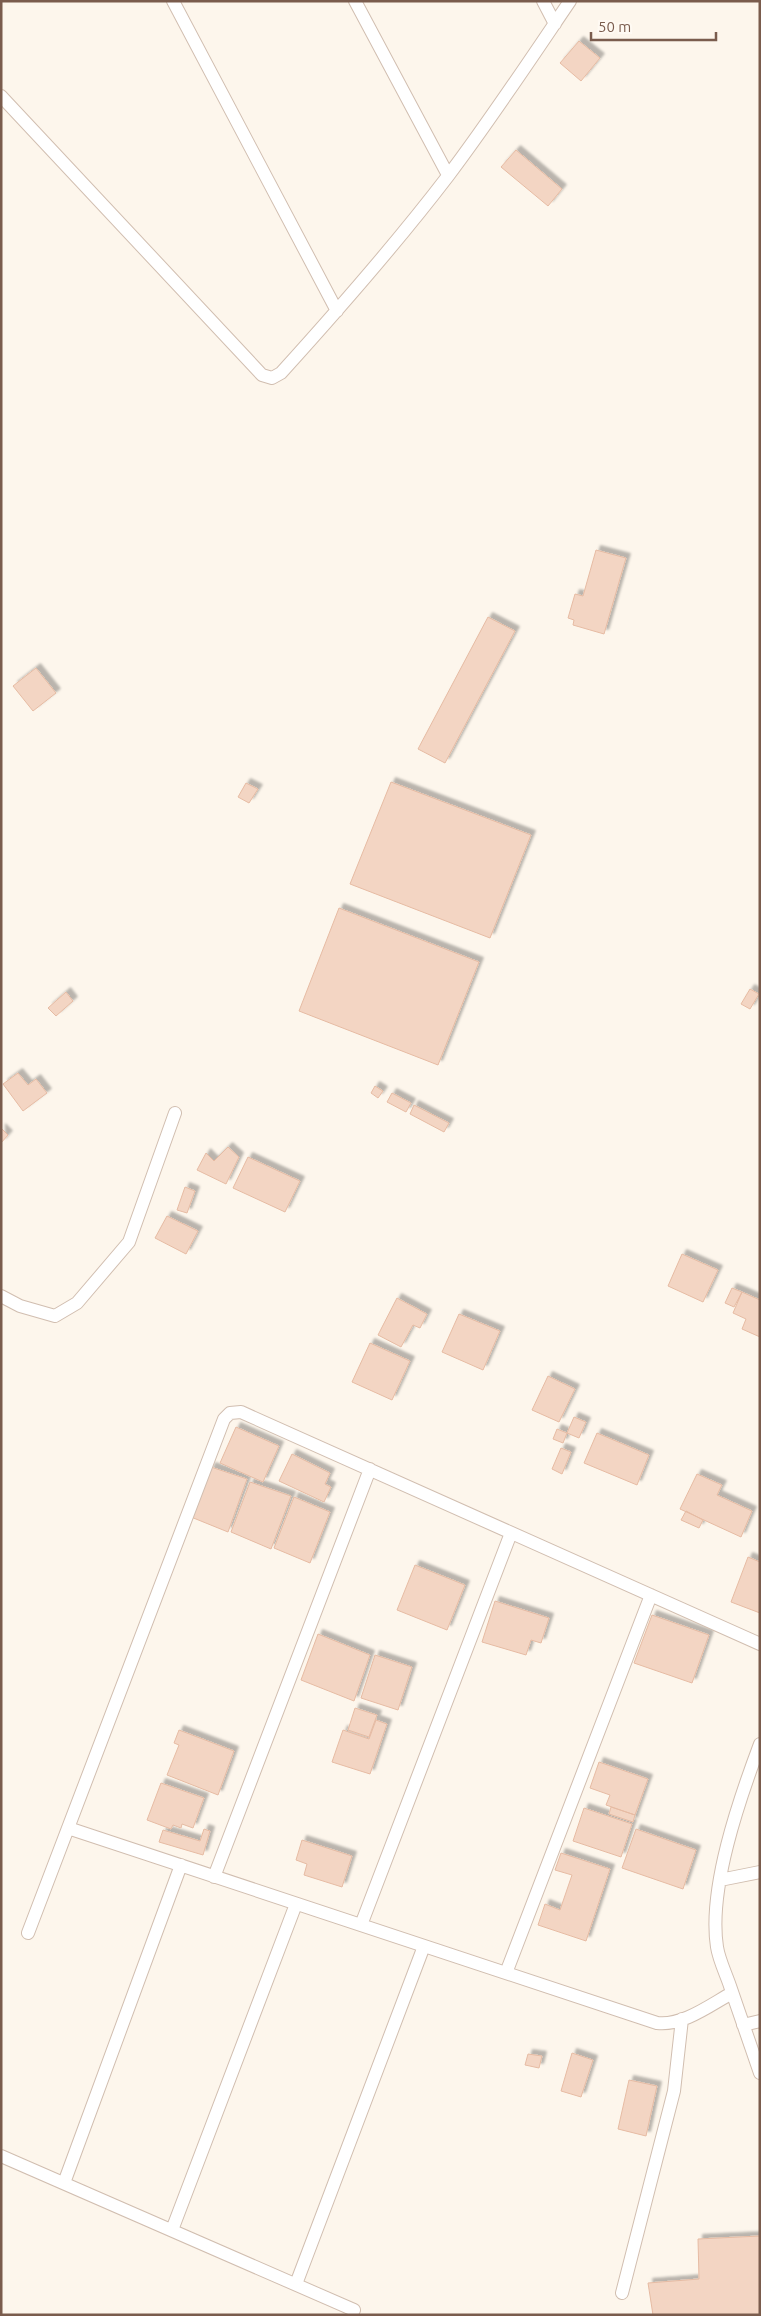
<svg xmlns="http://www.w3.org/2000/svg" width="761" height="2316" viewBox="0 0 761 2316" font-family="Ubuntu,sans-serif">
<style>
.building{fill:#f3d5c3;stroke:#e6bba3;filter:url(#shadow)}
.lines{fill:none;stroke-linecap:round;stroke-linejoin:round}
.street-casing{stroke:#d1beb0;stroke-width:14}
.street{stroke:#fff;stroke-width:12}
</style>
<defs>
<filter id="shadow"><feDropShadow dx="4.5" dy="-4.5" stdDeviation="1" flood-color="#0004"/></filter>
</defs>
<rect width="100%" height="100%" fill="#fdf6ec"/>
<path class="building" d="M579,41L600,58L581,81L560,63Z
M516,150L562,189L548,206L501,167Z
M596,550L626,558L604,634L573,625L574,620L568,618L575,594L583,596Z
M488,617L515,631L445,763L418,749Z
M36,668L56,693L33,711L13,686Z
M391,782L531,835L490,938L350,884Z
M246,783L258,789L249,803L238,797Z
M339,908L479,962L438,1065L299,1011Z
M750,989L759,994L750,1009L741,1004Z
M66,992L73,1001L56,1016L48,1008Z
M18,1073L28,1085L36,1079L47,1093L23,1111L3,1084Z
M375,1086L383,1091L378,1098L371,1093Z
M392,1093L411,1103L406,1112L387,1102Z
M414,1105L449,1123L444,1132L410,1114Z
M1,1128L8,1135L1,1143Z
M228,1147L239,1157L226,1184L197,1170L206,1153L214,1161Z
M248,1157L300,1181L285,1212L233,1188Z
M185,1187L195,1191L187,1213L177,1210Z
M167,1216L198,1231L186,1254L155,1238Z
M682,1254L718,1270L703,1302L668,1286Z
M732,1288L742,1292L734,1307L725,1303Z
M742,1292L760,1300V1337L742,1329L746,1319L733,1313Z
M397,1298L427,1314L420,1328L413,1325L401,1347L378,1335Z
M459,1314L500,1331L483,1370L442,1352Z
M370,1343L410,1361L392,1400L352,1382Z
M548,1376L575,1389L559,1422L532,1410Z
M574,1417L586,1422L579,1438L567,1433Z
M236,1427L279,1446L263,1482L220,1463Z
M557,1429L567,1433L563,1443L553,1439Z
M597,1433L649,1455L637,1485L584,1463Z
M561,1448L571,1452L562,1474L552,1469Z
M292,1454L330,1473L325,1484L331,1487L324,1502L279,1481Z
M211,1467L247,1479L228,1532L191,1517Z
M697,1474L722,1485L717,1495L752,1511L741,1537L680,1509Z
M250,1482L291,1496L271,1549L231,1532Z
M294,1497L330,1512L310,1563L274,1548Z
M686,1511L703,1520L699,1528L681,1520Z
M748,1557L760,1562V1613L731,1602Z
M415,1565L465,1585L447,1630L397,1610Z
M495,1601L549,1618L541,1643L531,1640L526,1655L482,1642Z
M652,1615L709,1635L692,1683L634,1663Z
M318,1634L370,1655L354,1701L301,1680Z
M375,1655L412,1667L398,1710L361,1698Z
M355,1708L377,1715L369,1737L348,1730Z
M376,1720L387,1724L370,1774L332,1762L343,1730L369,1739Z
M179,1730L234,1751L218,1795L167,1775L179,1745L174,1743Z
M599,1762L648,1779L635,1815L606,1805L610,1795L590,1788Z
M161,1783L204,1798L193,1828L182,1824L181,1828L173,1825L171,1829L147,1820Z
M611,1807L635,1815L633,1822L609,1814Z
M584,1808L632,1824L621,1857L573,1841Z
M204,1829L210,1831L203,1855L159,1842L163,1830L200,1841Z
M636,1829L696,1850L683,1889L622,1868Z
M302,1840L352,1856L342,1887L304,1875L307,1864L296,1860Z
M561,1853L610,1869L586,1941L538,1925L545,1904L560,1910L572,1875L555,1870Z
M572,2053L593,2060L581,2097L561,2091Z
M528,2054L542,2056L539,2068L525,2065Z
M629,2080L657,2086L646,2136L618,2129Z
M760,2236V2315H653L648,2283L699,2279L698,2239Z"/>
<g class="lines">
<defs>
<path id="street" d="M173,1L337,311
M355,1L448,175
M543,1L555,24
M1,96L262,375L272,378L281,373C339,309 396,244 448,176C491,119 530,60 570,1
M1,1296L20,1306L55,1316L77,1303L129,1242L175,1113
M760,1744C739,1800 708,1889 717,1947C719,1960 726,1974 730,1986C740,2015 750,2044 760,2073
M68,1828L657,2023C683,2026 710,2005 732,1993
M214,1877L370,1469
M720,1880L760,1872
M361,1925L511,1533
M28,1933L224,1419L230,1413L241,1412L760,1644
M506,1973L651,1595
M743,2025L760,2021
M1,2156L354,2310
M64,2183L181,1865
M172,2230L296,1904
M296,2284L424,1946
M622,2293L674,2091L682,2019"/>
</defs>
<use href="#street" class="street-casing"/>
<use href="#street" class="street"/>
</g>
<rect width="761" height="2316" fill="none" stroke="#7a5c4d" stroke-width="5"/>
<path d="M591 32v8h125v-8" fill="none" stroke="#7a5c4d" stroke-width="2.5"/>
<text x="598" y="32" font-size="15" fill="#7a5c4d" stroke="#fffaf3" stroke-width="4" paint-order="stroke">50 m</text>
</svg>
